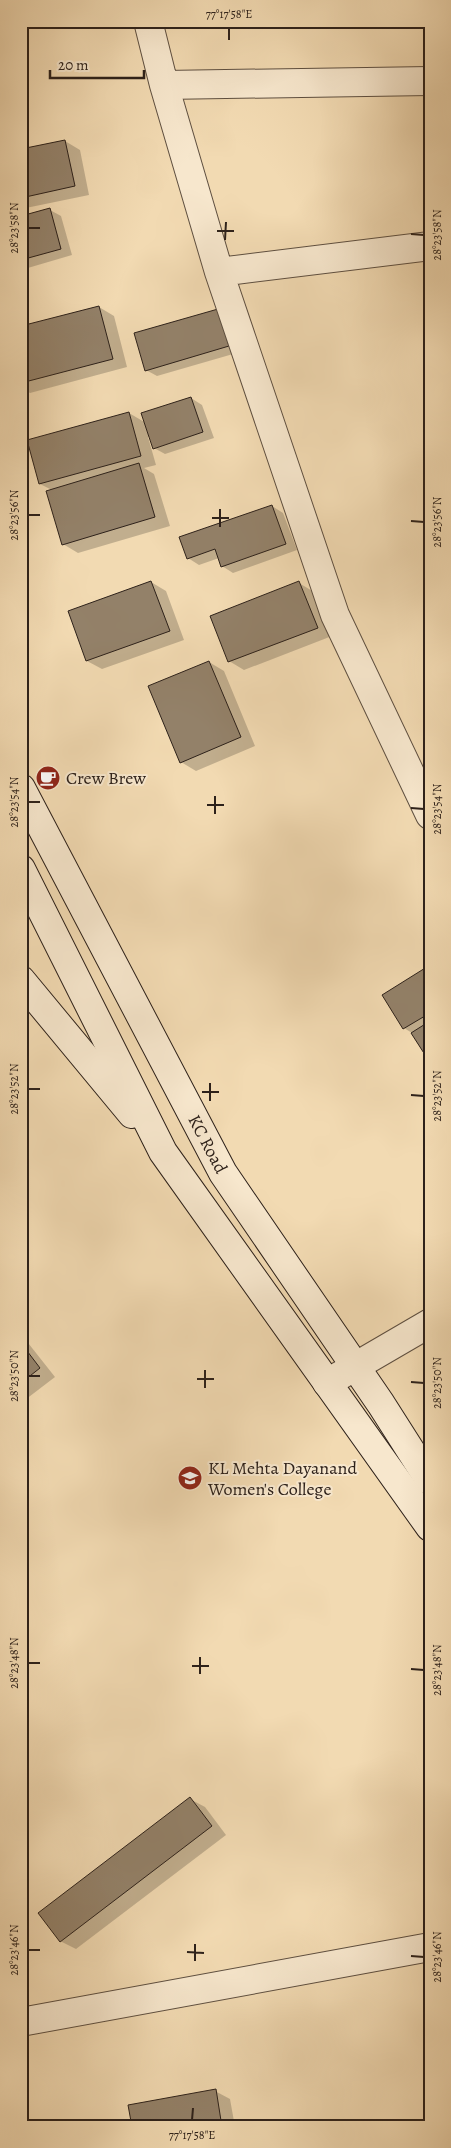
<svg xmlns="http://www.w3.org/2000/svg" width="451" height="2148" viewBox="0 0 451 2148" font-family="Alegreya,serif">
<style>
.shadow{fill:#0003}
.building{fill:#938169;stroke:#2d211a}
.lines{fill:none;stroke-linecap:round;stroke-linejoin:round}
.street-casing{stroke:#5e4f40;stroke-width:30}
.secondary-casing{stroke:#2d211a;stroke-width:30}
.street{stroke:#f7e7cd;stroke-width:28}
.secondary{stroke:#f7e7cd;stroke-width:28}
.ticks{fill:none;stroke:#2d211a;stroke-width:2}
.labels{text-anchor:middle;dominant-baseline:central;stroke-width:4;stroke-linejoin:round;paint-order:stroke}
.poi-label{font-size:18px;fill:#2d211a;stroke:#f7e7cd;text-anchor:start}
.street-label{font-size:18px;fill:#2d211a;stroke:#f7e7cd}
.neatline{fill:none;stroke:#2d211a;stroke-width:2}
.ticks-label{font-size:12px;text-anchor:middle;fill:#2d211a}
</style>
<rect width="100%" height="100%" fill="#f2dab2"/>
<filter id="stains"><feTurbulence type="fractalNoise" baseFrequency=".004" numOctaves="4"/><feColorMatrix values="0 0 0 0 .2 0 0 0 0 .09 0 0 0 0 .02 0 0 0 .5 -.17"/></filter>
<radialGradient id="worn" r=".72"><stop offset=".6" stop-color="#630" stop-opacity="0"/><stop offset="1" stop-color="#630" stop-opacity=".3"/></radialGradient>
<path class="shadow" d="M65,141L80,150L89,195L21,209V150Z
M50,210L61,216L72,255L21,270V218Z
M99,307L114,316L127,367L30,393L21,387V327Z
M218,310L240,352L157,376L146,370Z
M191,398L202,405L214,438L165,454L154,448L150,436L148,437L156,465L144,468L154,474L170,526L78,553L63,544L52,490L40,484L129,413L146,423Z
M272,506L283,513L297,550L233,573L222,566L219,558L199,565L188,558Z
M151,582L166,591L184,640L102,669L87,661Z
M299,583L314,592L332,636L244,670L229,661Z
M209,662L224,671L255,746L196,771L181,762Z
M430,967V1060L412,1033L404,1028Z
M21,1334L55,1377L21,1403Z
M190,1799L205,1807L226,1835L76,1949L60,1941Z
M215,2091L230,2099L235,2127H133Z"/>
<path class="building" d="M65,140L75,186L21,198V149Z
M50,208L61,249L21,260V216Z
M99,306L113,359L21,383V326Z
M218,309L229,346L145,371L134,333Z
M191,397L203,432L153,449L141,413Z
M129,412L141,456L39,484L27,440Z
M139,463L155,517L62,545L46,491Z
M272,505L286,544L221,567L215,549L187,559L179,537Z
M151,581L170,631L86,661L68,611Z
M299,581L318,628L228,662L210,616Z
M209,661L241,737L180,763L148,686Z
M430,965V1013L403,1029L382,995Z
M430,1021V1060L429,1061L411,1033Z
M21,1343L40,1368L21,1383Z
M190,1797L212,1826L60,1942L38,1913Z
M216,2089L222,2127H132L128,2105Z"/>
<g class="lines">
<defs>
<path id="street" d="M148,21L164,85L219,272L335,615L430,815
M164,85L430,81
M219,272L430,246
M327,1383L430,1323
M21,2022L430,1947"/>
<g id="secondary">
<path id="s1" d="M21,788L223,1173L381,1404L430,1481"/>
<path d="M21,869L163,1152L430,1527"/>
<path d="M21,980L132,1114"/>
</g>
</defs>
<use href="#street" class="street-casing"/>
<use href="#secondary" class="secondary-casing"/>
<use href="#street" class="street"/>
<use href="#secondary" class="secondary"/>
</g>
<path class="ticks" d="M229,40V28M28,228H40M217,231H234M411,234L424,235M225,240L226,222M28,515H40M212,518H229M411,521L424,522M220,527V509M28,802H40M207,805H224M411,808L424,809M215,814V796M28,1089H40M202,1092H219M411,1095L424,1096M210,1101V1083M28,1376H40M197,1379H214M411,1382L424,1383M205,1388V1370M28,1663H40M192,1666H209M411,1669L424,1670M200,1674V1657M28,1950H40M187,1952L204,1953M411,1956L424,1957M195,1961V1944M192,2120L193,2108"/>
<defs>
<symbol id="cafe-disc" viewBox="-11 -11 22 22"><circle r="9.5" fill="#8f2418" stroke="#f7e7cd"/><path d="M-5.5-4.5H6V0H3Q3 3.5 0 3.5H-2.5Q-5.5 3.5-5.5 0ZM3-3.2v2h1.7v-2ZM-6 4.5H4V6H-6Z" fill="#fff"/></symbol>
<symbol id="school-disc" viewBox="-11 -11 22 22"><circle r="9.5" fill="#8f2418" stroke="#f7e7cd"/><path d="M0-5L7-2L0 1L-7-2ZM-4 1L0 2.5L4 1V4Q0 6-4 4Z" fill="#fff"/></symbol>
</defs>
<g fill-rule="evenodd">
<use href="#cafe-disc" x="34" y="764" width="28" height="28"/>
<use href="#school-disc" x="176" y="1464" width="28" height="28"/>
</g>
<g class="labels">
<g class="poi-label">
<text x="66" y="778">Crew Brew</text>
<text x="208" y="1468">KL Mehta Dayanand<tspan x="208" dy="21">Women's College</tspan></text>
</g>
<g class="street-label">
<text stroke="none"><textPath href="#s1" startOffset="402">KC Road</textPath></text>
</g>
</g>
<rect width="451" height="2148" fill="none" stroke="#f2dab2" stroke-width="55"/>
<path d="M50 70v8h94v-8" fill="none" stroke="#2d211a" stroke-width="2.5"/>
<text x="58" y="70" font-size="15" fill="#2d211a" stroke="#f7e7cd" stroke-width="4" paint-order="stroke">20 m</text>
<rect x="28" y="28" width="396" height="2092" class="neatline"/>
<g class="ticks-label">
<text x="229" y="18">77°17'58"E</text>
<text transform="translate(14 228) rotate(-90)" y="4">28°23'58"N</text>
<text transform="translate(437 235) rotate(-90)" y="4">28°23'58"N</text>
<text transform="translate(14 515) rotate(-90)" y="4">28°23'56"N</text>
<text transform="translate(437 522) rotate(-90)" y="4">28°23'56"N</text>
<text transform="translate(14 802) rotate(-90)" y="4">28°23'54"N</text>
<text transform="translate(437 809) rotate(-90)" y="4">28°23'54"N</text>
<text transform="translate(14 1089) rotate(-90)" y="4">28°23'52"N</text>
<text transform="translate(437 1096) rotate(-90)" y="4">28°23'52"N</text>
<text transform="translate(14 1376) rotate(-90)" y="4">28°23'50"N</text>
<text transform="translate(437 1383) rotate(-90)" y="4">28°23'50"N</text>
<text transform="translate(14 1663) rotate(-90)" y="4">28°23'48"N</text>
<text transform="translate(437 1670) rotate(-90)" y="4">28°23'48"N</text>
<text transform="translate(14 1950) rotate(-90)" y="4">28°23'46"N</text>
<text transform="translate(437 1957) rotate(-90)" y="4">28°23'46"N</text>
<text x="192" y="2139">77°17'58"E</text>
</g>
<rect width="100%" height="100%" filter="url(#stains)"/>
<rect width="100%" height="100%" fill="url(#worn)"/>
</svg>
